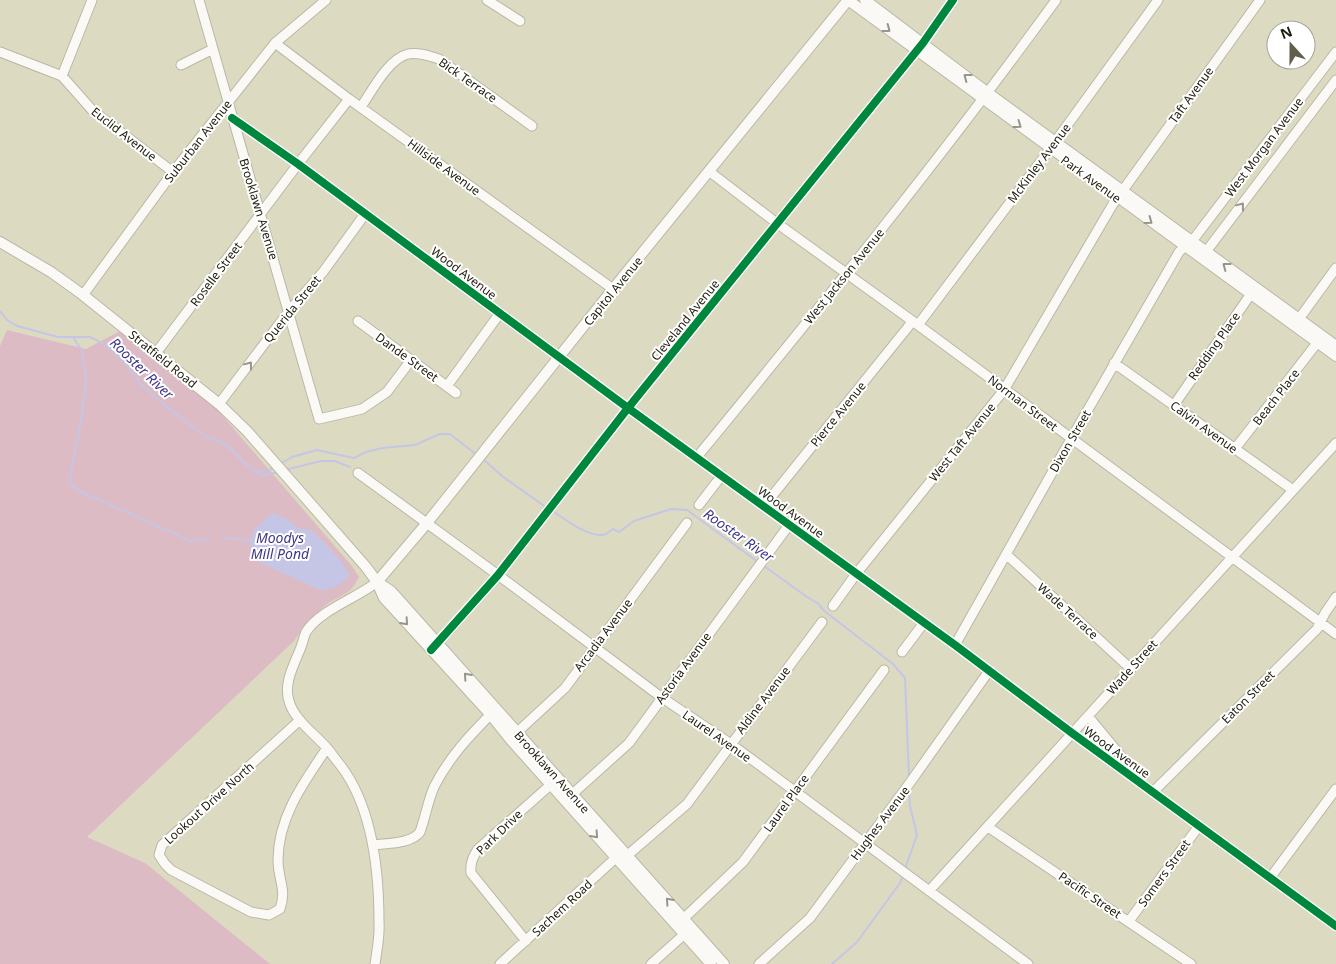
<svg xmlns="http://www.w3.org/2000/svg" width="1336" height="964" viewBox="0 0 1336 964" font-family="'Noto Sans',sans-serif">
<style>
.green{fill:#ddbbc4}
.water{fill:#c5c6e6}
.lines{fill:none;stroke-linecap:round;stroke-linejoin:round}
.stream{stroke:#c5c6e6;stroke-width:2}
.minor-casing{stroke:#bab8a5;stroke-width:11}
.major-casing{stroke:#bab8a5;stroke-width:12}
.minor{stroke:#faf9f6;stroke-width:9}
.major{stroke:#faf9f6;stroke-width:10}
.cycleway-casing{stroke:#fff;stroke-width:11}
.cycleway{stroke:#00873e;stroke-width:8}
.oneway{stroke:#97968c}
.labels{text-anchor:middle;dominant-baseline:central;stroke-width:4;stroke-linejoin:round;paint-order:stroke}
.street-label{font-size:12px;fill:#1e1c0b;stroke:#fff}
.water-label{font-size:14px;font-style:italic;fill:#3f3788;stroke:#fff}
</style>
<rect width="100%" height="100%" fill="#dddac2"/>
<path class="green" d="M7,330L86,349L120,331L215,407L352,566L359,577C349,597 342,593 326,605C313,616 303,627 294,641L87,837L145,863L270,964H0V346Z
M1088,726L1091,727L1113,752L1085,733L1084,730Z"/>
<path class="water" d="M272,513L287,519L299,529L312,530L341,561L350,576L337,586L322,591L261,563L249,545L254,530Z"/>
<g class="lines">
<path class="stream" d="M0,311L7,320L17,326L58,337H90L106,345L121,358L142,385L162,403L206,437L227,445L247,465L262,476L278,472
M73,337L82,351L86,381
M86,385L79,432L69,482L77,490L191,541L210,539
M483,459L502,476L547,508
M280,464L292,457L317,450L354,458L366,452L382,448L415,445L440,434H450L477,455
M285,470L321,461H335L350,467
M256,472L269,470L273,468
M551,510C563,518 591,540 606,534C608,533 610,531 613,529L619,532L634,521L671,509L687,510L758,562
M222,538L251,540
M764,566L807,597L819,604L823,610L893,664L905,678L909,777
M905,869L917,835L910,806L909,789
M832,964L857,942L900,883L903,876"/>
<defs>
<path id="minor" d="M199,0L319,419L362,409L387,392L411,360
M487,0L520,21
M275,43L349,99L613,289
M0,52L62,76L92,110L173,172
M181,65L213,49
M62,76L92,0
M361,107C372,91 388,59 408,54C419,52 429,56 439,59L532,126
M232,118L298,164L628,408L955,645L1072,733L1336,926
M710,172L778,224L918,325L1336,634
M1202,257L1336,80
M83,295L173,172L275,43L326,0
M358,321L456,393
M1296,323L1336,268
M918,325L1050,149L1158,0
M156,353L298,164L349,99
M1114,363L1293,490
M447,386L500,313
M219,404L289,311L323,272L365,214
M1174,405L1255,288
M1234,450L1317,343
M697,457C820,307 942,157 1056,0
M358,473L498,575L661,697L731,744L1028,964
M699,505L722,475
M764,506L912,322
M1006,554L1131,669
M833,606L856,574L1004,390L1113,204L1260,0
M955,645L1071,439L1179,252L1196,236L1336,52
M434,647L498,575L628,408L923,43L953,0
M902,652L923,624
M1088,716L1139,778
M300,720L162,845L159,855L165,864L171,870L251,912L269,915L280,909C287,889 278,880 278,860C278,817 304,782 327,748
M512,737L565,688L687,523
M1153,792L1317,629L1325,613L1336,597
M568,798L629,743L789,525
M988,827L1191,964
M374,845C388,843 411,844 420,832C425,818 428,801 434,787C449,757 471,734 494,711
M622,860L687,804L822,622
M1270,878L1336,789
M929,891L1336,443
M1129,921L1199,826
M679,923L743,862L884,670
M526,941L471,873C470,863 473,857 478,849L556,780
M375,964C377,950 380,936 379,922C379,872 372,807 341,766C336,760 332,754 327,748C315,734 294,720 289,701C283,683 295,663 301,647C303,642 304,636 306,632C320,610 357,598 377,582
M500,964L620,854
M651,964L688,931
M759,964L810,918L909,784L989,671"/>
<path id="major" d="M848,0L1336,356
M865,0L988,93L1336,346
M0,242L51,272L83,295L219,404L247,431L366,567L377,582L384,598L490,714L510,739L711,964
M377,582L427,523L613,289L848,0
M377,582L391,591L724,964"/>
</defs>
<use href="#minor" class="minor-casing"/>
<use href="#major" class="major-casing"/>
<use href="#minor" class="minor"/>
<use href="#major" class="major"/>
<defs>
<path id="cycleway" d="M232,118L298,164L628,408L955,645L1072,733L1336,926
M431,650L498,575L628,408L923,43L953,0"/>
</defs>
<use href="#cycleway" class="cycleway-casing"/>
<use href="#cycleway" class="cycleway"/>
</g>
<defs><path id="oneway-chevron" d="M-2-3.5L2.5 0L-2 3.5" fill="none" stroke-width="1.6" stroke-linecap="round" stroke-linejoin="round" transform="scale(1.25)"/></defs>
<g class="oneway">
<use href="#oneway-chevron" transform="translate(887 29) rotate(37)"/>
<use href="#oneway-chevron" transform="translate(967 77) rotate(-143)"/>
<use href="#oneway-chevron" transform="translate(1018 125) rotate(36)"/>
<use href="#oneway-chevron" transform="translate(1241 206) rotate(-53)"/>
<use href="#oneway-chevron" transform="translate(1149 221) rotate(36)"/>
<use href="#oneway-chevron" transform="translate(1226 266) rotate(-143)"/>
<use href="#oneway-chevron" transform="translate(249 365) rotate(-53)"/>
<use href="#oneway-chevron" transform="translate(405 622) rotate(48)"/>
<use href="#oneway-chevron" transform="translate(467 676) rotate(-132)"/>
<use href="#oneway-chevron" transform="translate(595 835) rotate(48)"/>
<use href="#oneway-chevron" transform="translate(669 901) rotate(-132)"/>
</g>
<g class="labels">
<g class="street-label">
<text transform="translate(468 80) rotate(35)">Bick Terrace</text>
<text transform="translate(1191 95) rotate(-54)">Taft Avenue</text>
<text transform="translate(124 134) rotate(38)">Euclid Avenue</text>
<text transform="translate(198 141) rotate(-52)">Suburban Avenue</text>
<text transform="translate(1264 147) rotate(-53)">West Morgan Avenue</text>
<text transform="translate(1039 163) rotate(-53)">McKinley Avenue</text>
<text transform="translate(444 167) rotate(36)">Hillside Avenue</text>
<text transform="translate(1091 179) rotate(36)">Park Avenue</text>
<text transform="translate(259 209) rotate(73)">Brooklawn Avenue</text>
<text transform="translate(464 273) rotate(37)">Wood Avenue</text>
<text transform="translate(216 274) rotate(-53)">Roselle Street</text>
<text transform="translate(844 276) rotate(-51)">West Jackson Avenue</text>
<text transform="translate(613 291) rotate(-51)">Capitol Avenue</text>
<text transform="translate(292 309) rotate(-51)">Querida Street</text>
<text transform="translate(685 320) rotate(-51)">Cleveland Avenue</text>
<text transform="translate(1214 346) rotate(-55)">Redding Place</text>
<text transform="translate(407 357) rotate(36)">Dande Street</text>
<text transform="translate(163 359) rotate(39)">Stratfield Road</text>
<text transform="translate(1276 397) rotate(-52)">Beach Place</text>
<text transform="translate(1023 403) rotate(37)">Norman Street</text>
<text transform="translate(838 414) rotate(-51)">Pierce Avenue</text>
<text transform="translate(1204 427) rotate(36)">Calvin Avenue</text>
<text transform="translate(1070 441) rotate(-60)">Dixon Street</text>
<text transform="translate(962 442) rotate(-51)">West Taft Avenue</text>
<text transform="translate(791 512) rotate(36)">Wood Avenue</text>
<text transform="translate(1068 611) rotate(42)">Wade Terrace</text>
<text transform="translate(603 635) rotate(-53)">Arcadia Avenue</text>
<text transform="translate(1132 667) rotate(-48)">Wade Street</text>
<text transform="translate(683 668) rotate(-54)">Astoria Avenue</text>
<text transform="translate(1248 697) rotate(-45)">Eaton Street</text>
<text transform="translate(763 700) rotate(-53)">Aldine Avenue</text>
<text transform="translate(717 736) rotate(35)">Laurel Avenue</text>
<text transform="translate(1117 752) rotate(36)">Wood Avenue</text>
<text transform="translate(552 772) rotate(48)">Brooklawn Avenue</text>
<text transform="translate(209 803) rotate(-42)">Lookout Drive North</text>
<text transform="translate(786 803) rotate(-54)">Laurel Place</text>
<text transform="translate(880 823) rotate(-53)">Hughes Avenue</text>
<text transform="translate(499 832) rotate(-44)">Park Drive</text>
<text transform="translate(1164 873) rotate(-54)">Somers Street</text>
<text transform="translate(1090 895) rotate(34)">Pacific Street</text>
<text transform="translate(562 908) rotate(-43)">Sachem Road</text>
</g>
<g class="water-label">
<text transform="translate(142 368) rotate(44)">Rooster River</text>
<text transform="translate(739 535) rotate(35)">Rooster River</text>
<text x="280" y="537">Moodys<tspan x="280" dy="16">Mill Pond</tspan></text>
</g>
</g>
<g transform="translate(1291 45) rotate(339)"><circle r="24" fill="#ffffff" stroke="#a5a49d"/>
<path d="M0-4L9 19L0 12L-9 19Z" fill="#615e4b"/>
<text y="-8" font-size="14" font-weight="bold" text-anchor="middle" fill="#1e1c0b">N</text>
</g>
</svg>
